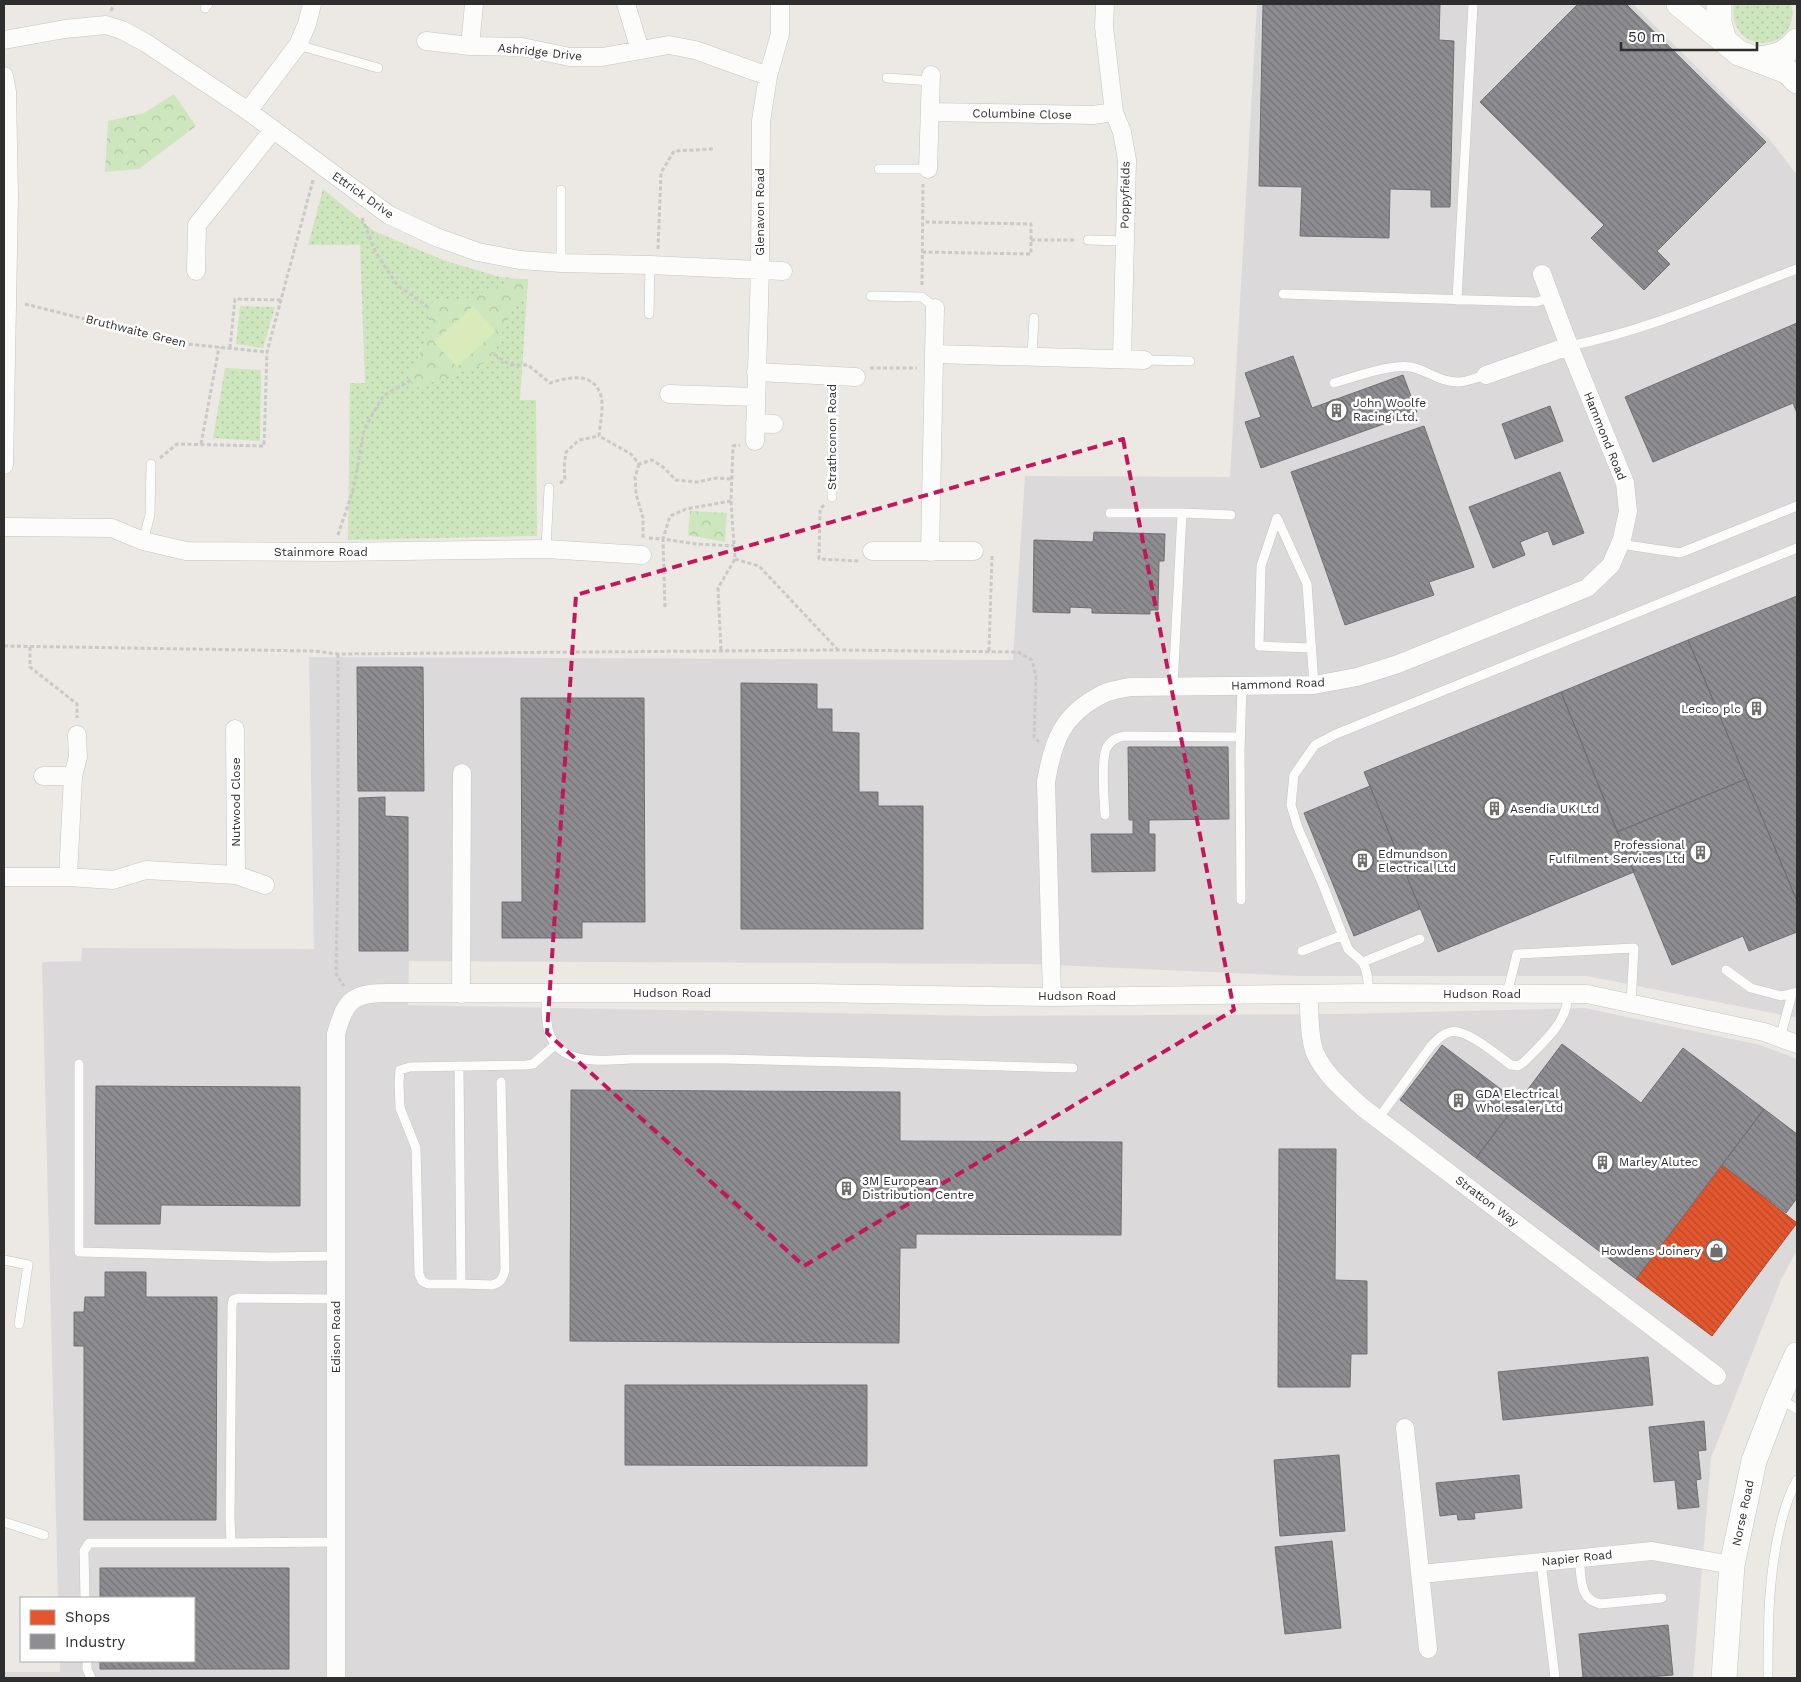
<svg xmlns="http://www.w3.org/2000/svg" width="1801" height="1682" viewBox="0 0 1801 1682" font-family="'Work Sans',sans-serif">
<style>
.industrial{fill:#dcd9db}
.grass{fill:url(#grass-dots)}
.forest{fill:url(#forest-crowns)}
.pitch{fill:#d9eabb}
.shops{fill:url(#shops-back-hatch);stroke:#ad4b2e}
.industry{fill:url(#industry-back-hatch);stroke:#707074}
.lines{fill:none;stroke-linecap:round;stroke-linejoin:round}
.lane-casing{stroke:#c5c4c5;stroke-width:10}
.street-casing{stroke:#c5c4c5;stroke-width:19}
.secondary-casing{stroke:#c5c4c5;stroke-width:26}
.path{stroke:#c9c9c8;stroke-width:3;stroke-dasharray:4 2.5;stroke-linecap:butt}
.lane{stroke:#fcfcfb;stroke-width:9}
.street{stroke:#fcfcfb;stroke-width:18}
.secondary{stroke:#fcfcfb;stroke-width:25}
.marked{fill:none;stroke:#c2185b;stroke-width:4;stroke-dasharray:10 6;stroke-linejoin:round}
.labels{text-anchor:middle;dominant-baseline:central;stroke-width:5;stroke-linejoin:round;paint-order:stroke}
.street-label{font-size:12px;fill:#2e2e2e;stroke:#fff}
.poi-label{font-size:12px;fill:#2e2e2e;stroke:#fff;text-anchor:start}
</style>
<defs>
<pattern id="grass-dots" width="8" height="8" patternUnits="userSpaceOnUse" patternTransform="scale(1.25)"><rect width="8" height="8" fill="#cee6be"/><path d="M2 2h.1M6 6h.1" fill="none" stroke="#b1c6a4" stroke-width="1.8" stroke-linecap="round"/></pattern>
<pattern id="forest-crowns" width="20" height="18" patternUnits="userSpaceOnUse" patternTransform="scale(1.25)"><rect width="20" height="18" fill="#cee6be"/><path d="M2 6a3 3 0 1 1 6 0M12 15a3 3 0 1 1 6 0" fill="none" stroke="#b1c6a4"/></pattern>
<pattern id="shops-back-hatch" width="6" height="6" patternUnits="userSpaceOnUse" patternTransform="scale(1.25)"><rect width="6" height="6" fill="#e4572e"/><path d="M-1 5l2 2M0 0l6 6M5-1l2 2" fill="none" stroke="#b94828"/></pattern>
<pattern id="industry-back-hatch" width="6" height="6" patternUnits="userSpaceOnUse" patternTransform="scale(1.25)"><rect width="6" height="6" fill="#8d8d92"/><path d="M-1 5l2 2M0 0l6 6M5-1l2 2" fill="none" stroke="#747478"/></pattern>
</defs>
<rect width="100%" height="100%" fill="#ece8e4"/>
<path class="industrial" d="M1257,4H1633L1770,140L1797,175V1018L1587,976H1299L1030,964L409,961L408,1005L981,1016L1342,1014L1584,1008L1760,1045L1797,1059V1250L1781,1280L1711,1458L1693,1678H4V1672H60V1661H194V1598H58L42,962L81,961L82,948L314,949L309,657L1013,660L1025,476L1230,477Z"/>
<path class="grass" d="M1734,4H1791C1792,8 1793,15 1792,19C1785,55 1727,50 1734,4Z
M323,189L374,231L443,260L496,276L518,279H528L520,400H536L537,536L348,540L350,383H365L360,245H308Z
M240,306L275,307L263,348L236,344Z
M225,368L261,370L260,441L213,438Z"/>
<path class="forest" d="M174,94L196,126L139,169L105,172L108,121L144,113Z
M518,279H528L527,293L510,314L494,354L477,367L415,388L409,375L425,344L430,324L427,311L433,301H460Z
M690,511L727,513L725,542L688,535Z"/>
<path class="pitch" d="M473,306L496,331L457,367L434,342Z"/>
<path class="shops" d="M1722,1165L1797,1223L1712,1336L1636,1279Z"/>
<path class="industry" d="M1263,4H1440L1439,40L1454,41L1450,207H1431V190L1390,189L1389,238L1300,236L1302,187L1259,186Z
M1578,4H1626L1766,142L1657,251L1670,264L1644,290L1591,238L1604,225L1480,102Z
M1797,323V413L1793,403L1653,462L1625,397Z
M1293,356L1312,408L1403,375L1417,412L1261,468L1245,422L1261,417L1245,373Z
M1550,406L1563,441L1515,459L1502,424Z
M1424,426L1474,567L1429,582L1434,595L1345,625L1291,472Z
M1560,472L1584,533L1553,545L1548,531L1520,542L1525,555L1493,568L1469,507Z
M1094,532L1165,534L1164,561H1159L1158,610H1150V614L1092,613V608L1070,607V613L1033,612L1034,540L1093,542Z
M1797,596V901L1688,640Z
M1688,640L1746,779L1617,832L1561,692Z
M357,667H423L424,791H358Z
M741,683L817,684V709H832V732L859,733V792H878V806H923V929H741Z
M1561,692L1634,872L1438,952L1364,772Z
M521,698H644L645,922H582V938H502V902H522Z
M1128,747H1228L1229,819L1149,820V834H1155V871L1092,872L1091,834H1133V820H1129Z
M1746,779L1797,901V932L1749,951L1743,936L1672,965L1617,832Z
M1370,786L1420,909L1354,936L1304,813Z
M385,797V816L408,817V951H359V798Z
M1562,1044L1641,1103L1683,1048L1764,1109L1636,1279L1476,1158Z
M1442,1045L1518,1102L1476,1158L1400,1100Z
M96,1086L300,1087V1206L161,1205L160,1224H95Z
M571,1090L900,1092V1141L1122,1142L1121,1235L916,1234V1248H900L899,1343L570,1341Z
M1764,1109L1797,1134V1198L1786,1213L1722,1165Z
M1279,1149H1336L1335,1280L1367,1281V1354H1351L1350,1387H1278Z
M105,1272H146V1297H217L216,1520H84V1346H74V1312H84L85,1297H105Z
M1648,1357L1653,1405L1503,1420L1498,1372Z
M625,1385H867V1466L625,1465Z
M1704,1421L1706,1450L1698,1451L1701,1479L1696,1480L1699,1507L1678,1509L1675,1480L1654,1482L1649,1427Z
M1339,1455L1345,1531L1280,1536L1274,1460Z
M1519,1475L1522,1508L1474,1513L1475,1519L1458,1520L1457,1514L1440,1516L1436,1483Z
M1332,1541L1341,1628L1285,1634L1275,1547Z
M100,1568H289V1669H100V1661H194V1598H100Z
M1668,1625L1673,1675L1635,1678H1583L1579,1634Z"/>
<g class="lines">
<defs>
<path id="lane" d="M205,8L208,4
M298,45L378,68
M887,78L931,81
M879,169H928
M561,190V263
M1088,240L1125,241
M1283,294L1536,302L1551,298
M871,296L922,297L935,308
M1457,300L1473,4
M649,314L650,265
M1569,346C1648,330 1722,297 1797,269
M1032,356L1034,318
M1144,360L1190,361
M1334,383C1354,377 1390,364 1411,367C1427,370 1441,383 1459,382C1468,382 1477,377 1486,375
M832,497V377
M1110,513H1182
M143,541L150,515L151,464
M1620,544L1680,553L1797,506
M546,549L549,488
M1311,648L1259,646L1261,566L1277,518L1307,584L1314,685
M1173,686L1182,513L1231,515
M1105,815C1104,799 1101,763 1106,749C1110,741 1117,737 1125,736L1240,737
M1241,900L1240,751L1242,685
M1302,951L1343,935
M1363,962L1420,939
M1726,970L1751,988L1781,996L1797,992
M1369,993C1368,984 1368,967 1361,961C1357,956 1352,954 1348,949L1323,885L1298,828L1291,805L1294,775L1315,745L1336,734L1797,548
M546,994C546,1016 544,1042 567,1054C585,1063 610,1060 630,1059C662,1059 693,1059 725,1059C841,1061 957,1065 1073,1068
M1507,994L1517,954L1634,948L1631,1003
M1780,1038L1792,994
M79,1064V1252L271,1257L336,1256
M459,1066L461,1284H428L422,1281L419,1274L416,1148L400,1108L399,1082L400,1070L410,1067L526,1065L533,1064L555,1045
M1378,1119L1431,1046C1437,1040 1442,1034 1450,1032C1466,1028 1497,1055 1511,1065L1518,1066L1524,1062C1542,1043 1568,1023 1568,994
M4,1260L28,1265L19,1324
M461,1284L492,1285C501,1283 503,1278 505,1270L501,1082
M1780,1399L1797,1409
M4,1522L44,1535
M336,1542L231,1543L230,1516L232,1306L233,1300L238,1298L336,1299
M1579,1558C1582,1577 1578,1599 1600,1604L1662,1598
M1541,1562L1555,1678
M85,1598L84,1551L89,1543H231
M87,1661V1669L91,1678
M1768,1678C1768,1626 1768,1574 1781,1523C1785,1507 1789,1494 1797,1480"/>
<path id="street" d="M626,4L640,50
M1105,4L1104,27L1114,112L1122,132L1127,160L1122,358
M4,40L65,29L106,25L122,30L146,43L248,111L389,215L436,237L478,252L520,260L561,263L650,265L783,271
M426,41L470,46L522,47L570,57H602L669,45L695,50L768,76
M470,46L474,4
M4,76L7,92L9,197L4,465
M248,111L298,45L307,24L312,4
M930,112L1093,115L1114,112
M928,169L931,75
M196,271L197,225L273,130
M1542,274L1569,346
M935,354L1144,360
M756,372L856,377
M669,394L755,397
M755,423L774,424
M755,441L760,268L761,121L768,76L780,34V4
M4,527L112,528L143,541L186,551L333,552L546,549L642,555
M872,551H974
M930,552L935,308
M73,776L78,757L77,735
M236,875L265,885
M4,877H68L73,776H43
M68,877L113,880L146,870L236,875L235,729
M461,994L462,773
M1309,994C1309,1010 1309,1041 1316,1055C1326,1076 1345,1091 1362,1107L1717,1376
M1052,997L1046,782C1053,741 1062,715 1101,695C1109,690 1121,689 1130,687L1314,685L1357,677L1398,664L1587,588L1611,565L1622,539L1628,511L1625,483L1569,346L1486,375
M1405,1428L1428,1649
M1421,1574L1652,1551L1732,1565
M336,1678V1034C346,998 353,993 390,993H811L1052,997L1369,993L1587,994L1764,1032L1797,1044"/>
<path id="secondary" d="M1679,4L1739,53L1787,71L1797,81
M1719,4V23L1724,40
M1757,59C1775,57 1785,55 1797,41
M1724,1678L1732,1565L1754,1461L1778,1398L1797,1355"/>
</defs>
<use href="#lane" class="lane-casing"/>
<use href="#street" class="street-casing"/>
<use href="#secondary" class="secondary-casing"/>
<path class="path" d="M111,11L114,4
M362,218L376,253L397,285L428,307
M1031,240H1075
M658,249L661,173L674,151L713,149
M922,252L1031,254V224L923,222
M922,285L923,184
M25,304L97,322L120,325L177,343L267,352
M230,348L235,299L281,300
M494,354L510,365H528L550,383C568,377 594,371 601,396C604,408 600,424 599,436L631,454L639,464L652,460L663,467L676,480L697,482L716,478L732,479
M870,368H917
M201,444L219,347
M160,458L177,444L264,446L267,352L313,180
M639,464L635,477L636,494L643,518V538
M560,483L565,480L564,468L566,452L579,440L599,436
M731,501L686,509L670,516L663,539L696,544L734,546
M824,505L820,509L819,559L859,561
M338,535L354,487L364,429L383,396L411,380
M649,538L663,539L665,609
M735,559L759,566L837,649
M4,646L313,651L338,654L837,650L1018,652L1032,660L1036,676L1034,737L1039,742
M30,647V667L77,704V718
M721,650L718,588L735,559L731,501L733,446L740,445
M989,651L992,556
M338,654V860L336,974L344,986"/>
<use href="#lane" class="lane"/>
<use href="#street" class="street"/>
<use href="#secondary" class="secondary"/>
</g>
<path class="marked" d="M1123,439L1234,1010L804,1266L547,1033L576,595Z"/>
<defs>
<symbol id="building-ring" viewBox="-11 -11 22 22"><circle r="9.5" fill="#fff" stroke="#706f6e" stroke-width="1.5"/><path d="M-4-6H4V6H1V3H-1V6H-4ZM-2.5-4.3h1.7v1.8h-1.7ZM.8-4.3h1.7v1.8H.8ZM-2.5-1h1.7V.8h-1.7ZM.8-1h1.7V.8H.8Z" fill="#706f6e"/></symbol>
<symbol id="shop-ring" viewBox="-11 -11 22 22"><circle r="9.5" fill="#fff" stroke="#706f6e" stroke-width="1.5"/><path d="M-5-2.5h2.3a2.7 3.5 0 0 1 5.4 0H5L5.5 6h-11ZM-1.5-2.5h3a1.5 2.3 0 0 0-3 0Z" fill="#706f6e"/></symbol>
</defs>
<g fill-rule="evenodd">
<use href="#building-ring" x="1324" y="398" width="25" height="25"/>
<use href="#building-ring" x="1744" y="696" width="25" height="25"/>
<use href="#building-ring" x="1482" y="796" width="25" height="25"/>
<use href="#building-ring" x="1688" y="840" width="25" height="25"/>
<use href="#building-ring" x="1350" y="848" width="25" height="25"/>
<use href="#building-ring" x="1446" y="1088" width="25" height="25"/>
<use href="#building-ring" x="1590" y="1150" width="25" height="25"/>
<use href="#building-ring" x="834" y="1176" width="25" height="25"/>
<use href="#shop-ring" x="1704" y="1238" width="25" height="25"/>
</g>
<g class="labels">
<g class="street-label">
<text transform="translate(540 52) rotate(6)">Ashridge Drive</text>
<text transform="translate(1022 114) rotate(1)">Columbine Close</text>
<text transform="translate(363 195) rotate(35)">Ettrick Drive</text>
<text transform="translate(1125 195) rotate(-89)">Poppyfields</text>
<text transform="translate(760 212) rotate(-90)">Glenavon Road</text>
<text transform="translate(136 331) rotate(14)">Bruthwaite Green</text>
<text transform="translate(1605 436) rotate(68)">Hammond Road</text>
<text transform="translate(832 437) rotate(-90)">Strathconon Road</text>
<text x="321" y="552">Stainmore Road</text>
<text transform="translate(1278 684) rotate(-2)">Hammond Road</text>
<text transform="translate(236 802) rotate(-90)">Nutwood Close</text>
<text x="672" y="993">Hudson Road</text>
<text x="1482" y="994">Hudson Road</text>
<text x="1077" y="996">Hudson Road</text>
<text transform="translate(1487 1201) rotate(37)">Stratton Way</text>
<text transform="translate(336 1337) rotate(-90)">Edison Road</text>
<text transform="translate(1743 1513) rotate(-78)">Norse Road</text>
<text transform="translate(1577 1558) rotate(-6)">Napier Road</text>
</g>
<g class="poi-label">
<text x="1353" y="403">John Woolfe<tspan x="1353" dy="14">Racing Ltd.</tspan></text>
<text x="1741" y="709" text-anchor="end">Lecico plc</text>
<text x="1510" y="809">Asendia UK Ltd</text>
<text x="1685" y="845" text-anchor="end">Professional<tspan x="1685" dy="14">Fulfilment Services Ltd</tspan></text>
<text x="1378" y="854">Edmundson<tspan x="1378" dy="14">Electrical Ltd</tspan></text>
<text x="1475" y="1094">GDA Electrical<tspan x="1475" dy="14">Wholesaler Ltd</tspan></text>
<text x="1619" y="1162">Marley Alutec</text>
<text x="862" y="1181">3M European<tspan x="862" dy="14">Distribution Centre</tspan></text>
<text x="1701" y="1251" text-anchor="end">Howdens Joinery</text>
</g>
</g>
<rect width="1801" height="1682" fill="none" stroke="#2e2e2e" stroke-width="10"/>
<rect x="20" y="1597" width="175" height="65" fill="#ffffff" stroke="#ababab"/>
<rect x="30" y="1610" width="25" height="15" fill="#e4572e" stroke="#ababab"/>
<text x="65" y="1622" font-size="15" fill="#2e2e2e">Shops</text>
<rect x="30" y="1634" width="25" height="15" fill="#8d8d92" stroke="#ababab"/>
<text x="65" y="1647" font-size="15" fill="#2e2e2e">Industry</text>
<path d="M1621 42v8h136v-8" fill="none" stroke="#2e2e2e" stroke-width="2.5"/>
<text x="1628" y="42" font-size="15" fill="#2e2e2e" stroke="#ffffff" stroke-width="4" paint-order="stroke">50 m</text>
</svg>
